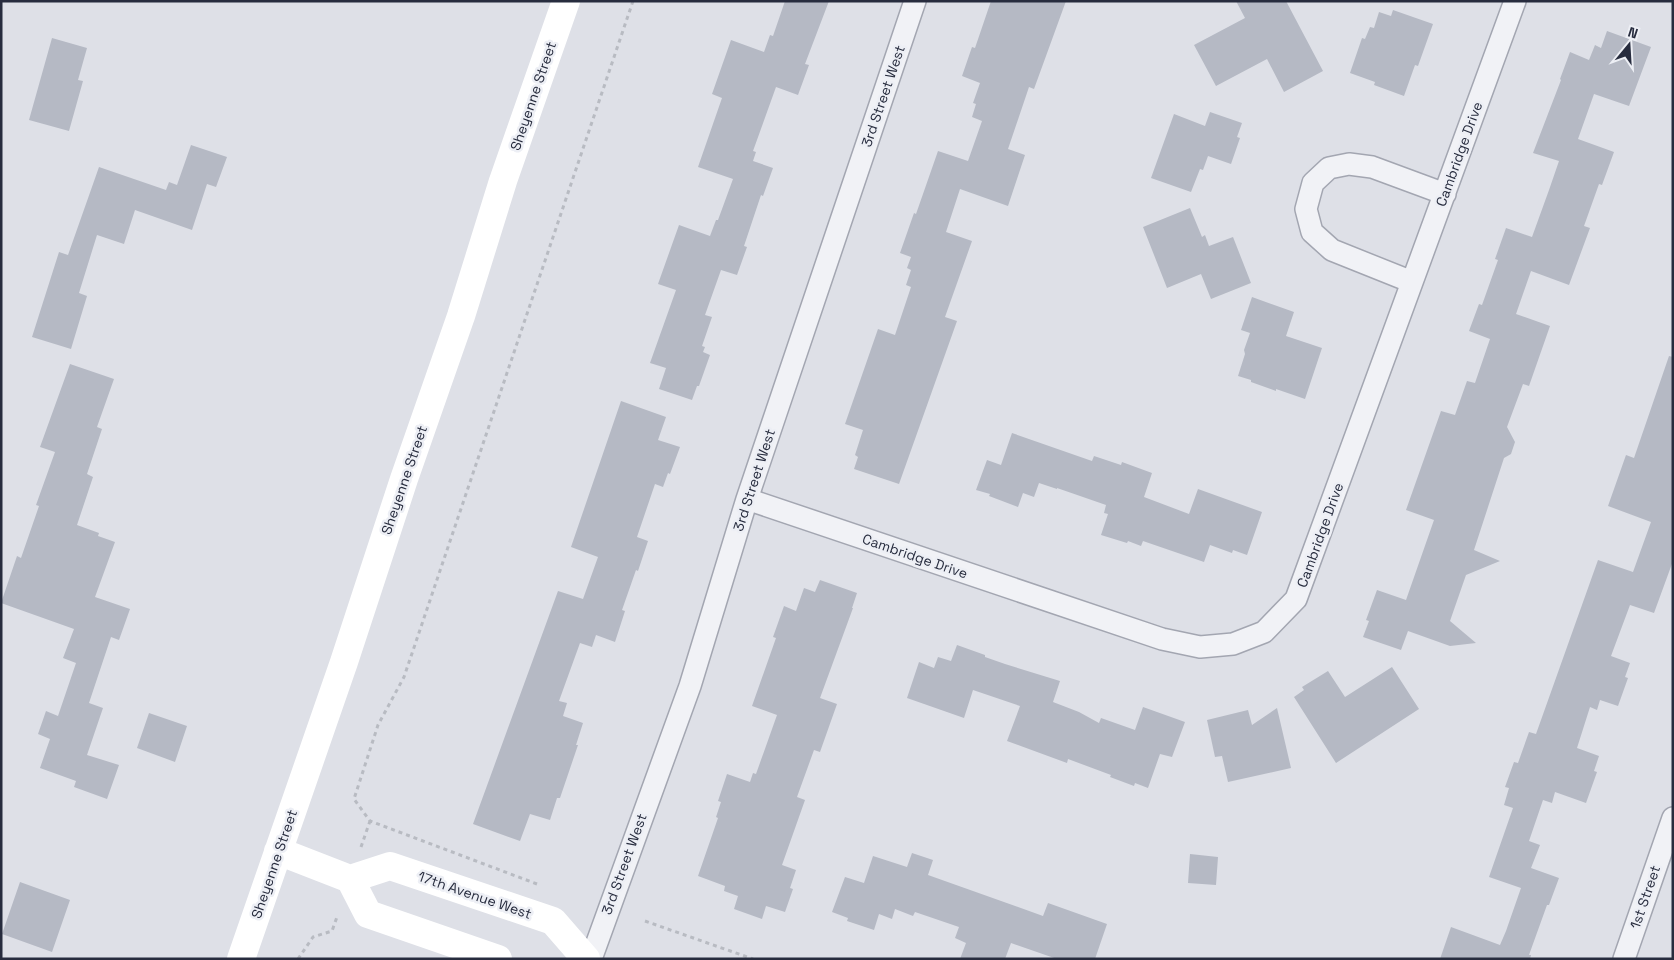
<svg xmlns="http://www.w3.org/2000/svg" width="1674" height="960" viewBox="0 0 1674 960" font-family="'Space Grotesk',sans-serif">
<style>
.building{fill:#b5b9c4}
.lines{fill:none;stroke-linecap:round;stroke-linejoin:round}
.street-casing{stroke:#a3a6b1;stroke-width:24}
.path{stroke:#b8bbc2;stroke-width:3;stroke-dasharray:4 4;stroke-linecap:butt}
.street{stroke:#f1f2f6;stroke-width:21}
.secondary{stroke:#fff;stroke-width:28}
.labels{text-anchor:middle;dominant-baseline:central;stroke-width:5;stroke-linejoin:round;paint-order:stroke}
.street-label{font-size:14px;fill:#272c3e;stroke:#edeff5}
</style>
<rect width="100%" height="100%" fill="#dee0e7"/>
<path class="building" d="M785,1H829L805,64L809,65L798,95L776,87L753,151L756,152L753,161L773,168L763,196L761,195L744,246L747,247L737,275L721,270L705,315L712,317L702,346L705,347L703,352L710,355L699,386H697L692,400L659,389L666,368L650,363L676,290L658,284L679,225L710,236L716,220H718L733,179L698,167L722,98L712,94L731,40L764,52L770,35L773,36Z
M991,1H1066L1034,89L1029,87L1008,149L1025,155L1008,206L960,189L946,232L972,241L945,317L957,321L899,484L854,469L858,457L855,455L863,430L845,424L878,329L895,335L911,287L906,285L911,270L907,268L911,257L900,253L914,213L916,214L938,151L968,161L982,121L972,117L976,104L973,103L980,83L962,76L972,47L975,48Z
M1236,1H1286L1323,71L1284,92L1267,59L1216,86L1194,45L1245,18Z
M1393,10L1433,24L1418,66L1415,65L1404,96L1374,85L1375,82L1350,73L1362,38L1365,39L1370,27L1374,28L1379,12L1391,16Z
M1607,31L1651,47L1629,106L1594,94L1578,139L1614,152L1602,185L1599,184L1584,226L1590,228L1569,285L1531,271L1516,314L1550,326L1529,386L1523,384L1507,427L1515,442L1511,454L1504,458L1474,550L1500,561L1466,575L1450,621L1476,643L1450,646L1408,631L1401,650L1363,637L1369,621L1366,620L1377,590L1406,600L1434,520L1406,510L1441,411L1455,415L1467,381L1475,383L1490,339L1469,331L1479,304L1482,305L1498,260L1495,259L1506,228L1532,237L1549,190L1559,161L1533,153L1561,80L1560,79L1570,52L1589,60L1595,45L1601,48Z
M52,38L87,48L78,80L83,81L69,131L29,120Z
M1210,112L1242,123L1237,137L1240,138L1231,164L1208,156L1203,170L1200,169L1191,192L1151,178L1174,114L1205,126Z
M191,145L227,157L216,187L207,184L192,230L135,210L124,244L97,235L79,293L87,296L71,349L32,337L59,252L68,255L99,167L166,190L169,182L177,185Z
M1190,208L1202,237L1205,235L1209,246L1233,237L1251,283L1211,299L1201,274L1167,288L1143,227Z
M1252,297L1294,312L1286,336L1322,348L1305,399L1276,389V391L1251,382V380L1238,376L1245,354L1244,350L1250,333L1241,330Z
M1669,356L1673,357V561L1654,613L1630,605L1611,656L1630,663L1625,677L1628,678L1618,706L1600,700L1597,710L1590,707L1577,748L1599,756L1594,771L1597,772L1586,803L1555,792L1552,803L1543,800L1529,841L1540,845L1531,868L1559,878L1549,905H1547L1529,955H1531L1530,959H1440L1451,927L1500,945L1506,931L1521,888L1489,877L1513,808L1504,805L1509,788L1505,787L1514,762L1518,763L1529,732L1536,734L1598,560L1633,572L1651,522L1608,506L1626,455L1634,458Z
M70,364L114,379L97,427L102,429L87,474L93,477L77,525L99,533L98,536L115,542L95,597L130,609L119,640L111,637L89,703L103,708L87,755L119,765L107,799L74,787L76,781L40,768L50,739L38,734L46,711L58,716L76,663L63,658L74,629L1,603L17,556L21,558L39,506L36,505L55,452L40,447Z
M621,401L666,417L658,440L680,447L670,474L668,473L663,487L655,484L637,537L648,541L638,571L636,570L622,610L625,611L615,642L596,635L592,647L580,643L559,701L567,703L563,716L583,723L576,745H578L560,798H557L550,820L530,814L520,841L473,824L558,591L583,599L598,557L571,547Z
M1012,433L1092,461L1094,456L1121,465L1122,462L1152,473L1144,497L1189,514L1198,489L1262,512L1247,555L1233,550L1232,553L1210,545L1204,562L1143,541L1141,546L1128,541L1127,543L1101,535L1108,514L1104,513L1106,505L1057,488V489L1039,483L1034,497L1023,493L1018,507L989,496L990,494L976,490L987,460L1001,465Z
M820,580L857,593L852,608H853L820,698L837,704L820,752L814,750L797,797L805,800L782,865L796,870L790,888L793,889L785,912L766,906L762,919L734,909L738,896L724,891L725,886L698,876L718,818L716,817L721,802L718,801L727,774L750,782L753,773L756,774L777,715L752,706L776,638L773,637L784,606L796,611L804,588L815,592Z
M957,645L985,655V657L1005,664L1060,681L1053,702L1079,712L1099,723L1101,718L1135,730L1143,707L1185,722L1172,757L1160,754L1148,788L1135,783L1134,786L1110,777L1111,775L1068,759L1067,763L1007,741L1020,706L973,690L964,718L907,698L919,662L934,668L938,657L951,661Z
M1392,667L1419,709L1336,763L1294,697L1304,690L1302,687L1328,671L1345,697Z
M1277,708L1291,768L1228,782L1222,756L1215,757L1207,720L1248,710L1252,725Z
M149,713L187,726L175,762L137,748Z
M912,853L933,860L928,875L1043,916L1048,903L1107,924L1095,959H1057L1011,943L1005,959H960L966,943L955,938L959,927L915,912L913,916L895,909L892,919L879,914L874,930L847,921L848,918L832,912L845,877L864,883L873,856L907,867Z
M1190,854L1218,857L1216,885L1188,883Z
M20,882L70,900L52,952L2,934Z"/>
<g class="lines">
<defs>
<path id="street" d="M1412,282L1332,250L1312,232L1306,209L1313,183L1329,168L1349,164L1372,167L1445,194
M747,499L1162,639L1200,647L1233,644L1264,632L1296,599L1515,1
M591,959L690,686L747,499L915,1
M1624,959L1673,818"/>
</defs>
<use href="#street" class="street-casing"/>
<path class="path" d="M361,847L370,821
M537,884L370,821L354,799L378,725L404,677L633,1
M645,921L753,959
M298,959L313,937L332,931L337,917"/>
<use href="#street" class="street"/>
<path class="secondary" d="M278,851L350,879L390,866L553,921L586,959
M350,879L368,914L498,959
M241,959L344,662L404,479L461,316L503,181L566,1"/>
</g>
<g class="labels">
<g class="street-label">
<text transform="translate(533 96) rotate(-71)">Sheyenne Street</text>
<text transform="translate(883 96) rotate(-71)">3rd Street West</text>
<text transform="translate(1459 154) rotate(-70)">Cambridge Drive</text>
<text transform="translate(404 480) rotate(-71)">Sheyenne Street</text>
<text transform="translate(754 480) rotate(-72)">3rd Street West</text>
<text transform="translate(1320 535) rotate(-70)">Cambridge Drive</text>
<text transform="translate(915 556) rotate(19)">Cambridge Drive</text>
<text transform="translate(274 864) rotate(-71)">Sheyenne Street</text>
<text transform="translate(624 864) rotate(-70)">3rd Street West</text>
<text transform="translate(475 895) rotate(19)">17th Avenue West</text>
<text transform="translate(1645 897) rotate(-71)">1st Street</text>
</g>
</g>
<rect width="1674" height="960" fill="none" stroke="#272c3e" stroke-width="5"/>
<g transform="translate(1629 45) rotate(18)" stroke="#edeff5" stroke-width="4" paint-order="stroke">
<path d="M0-4L9 19L0 12L-9 19Z" fill="#272c3e"/>
<text y="-8" font-size="14" font-weight="bold" text-anchor="middle" fill="#272c3e">N</text>
</g>
</svg>
